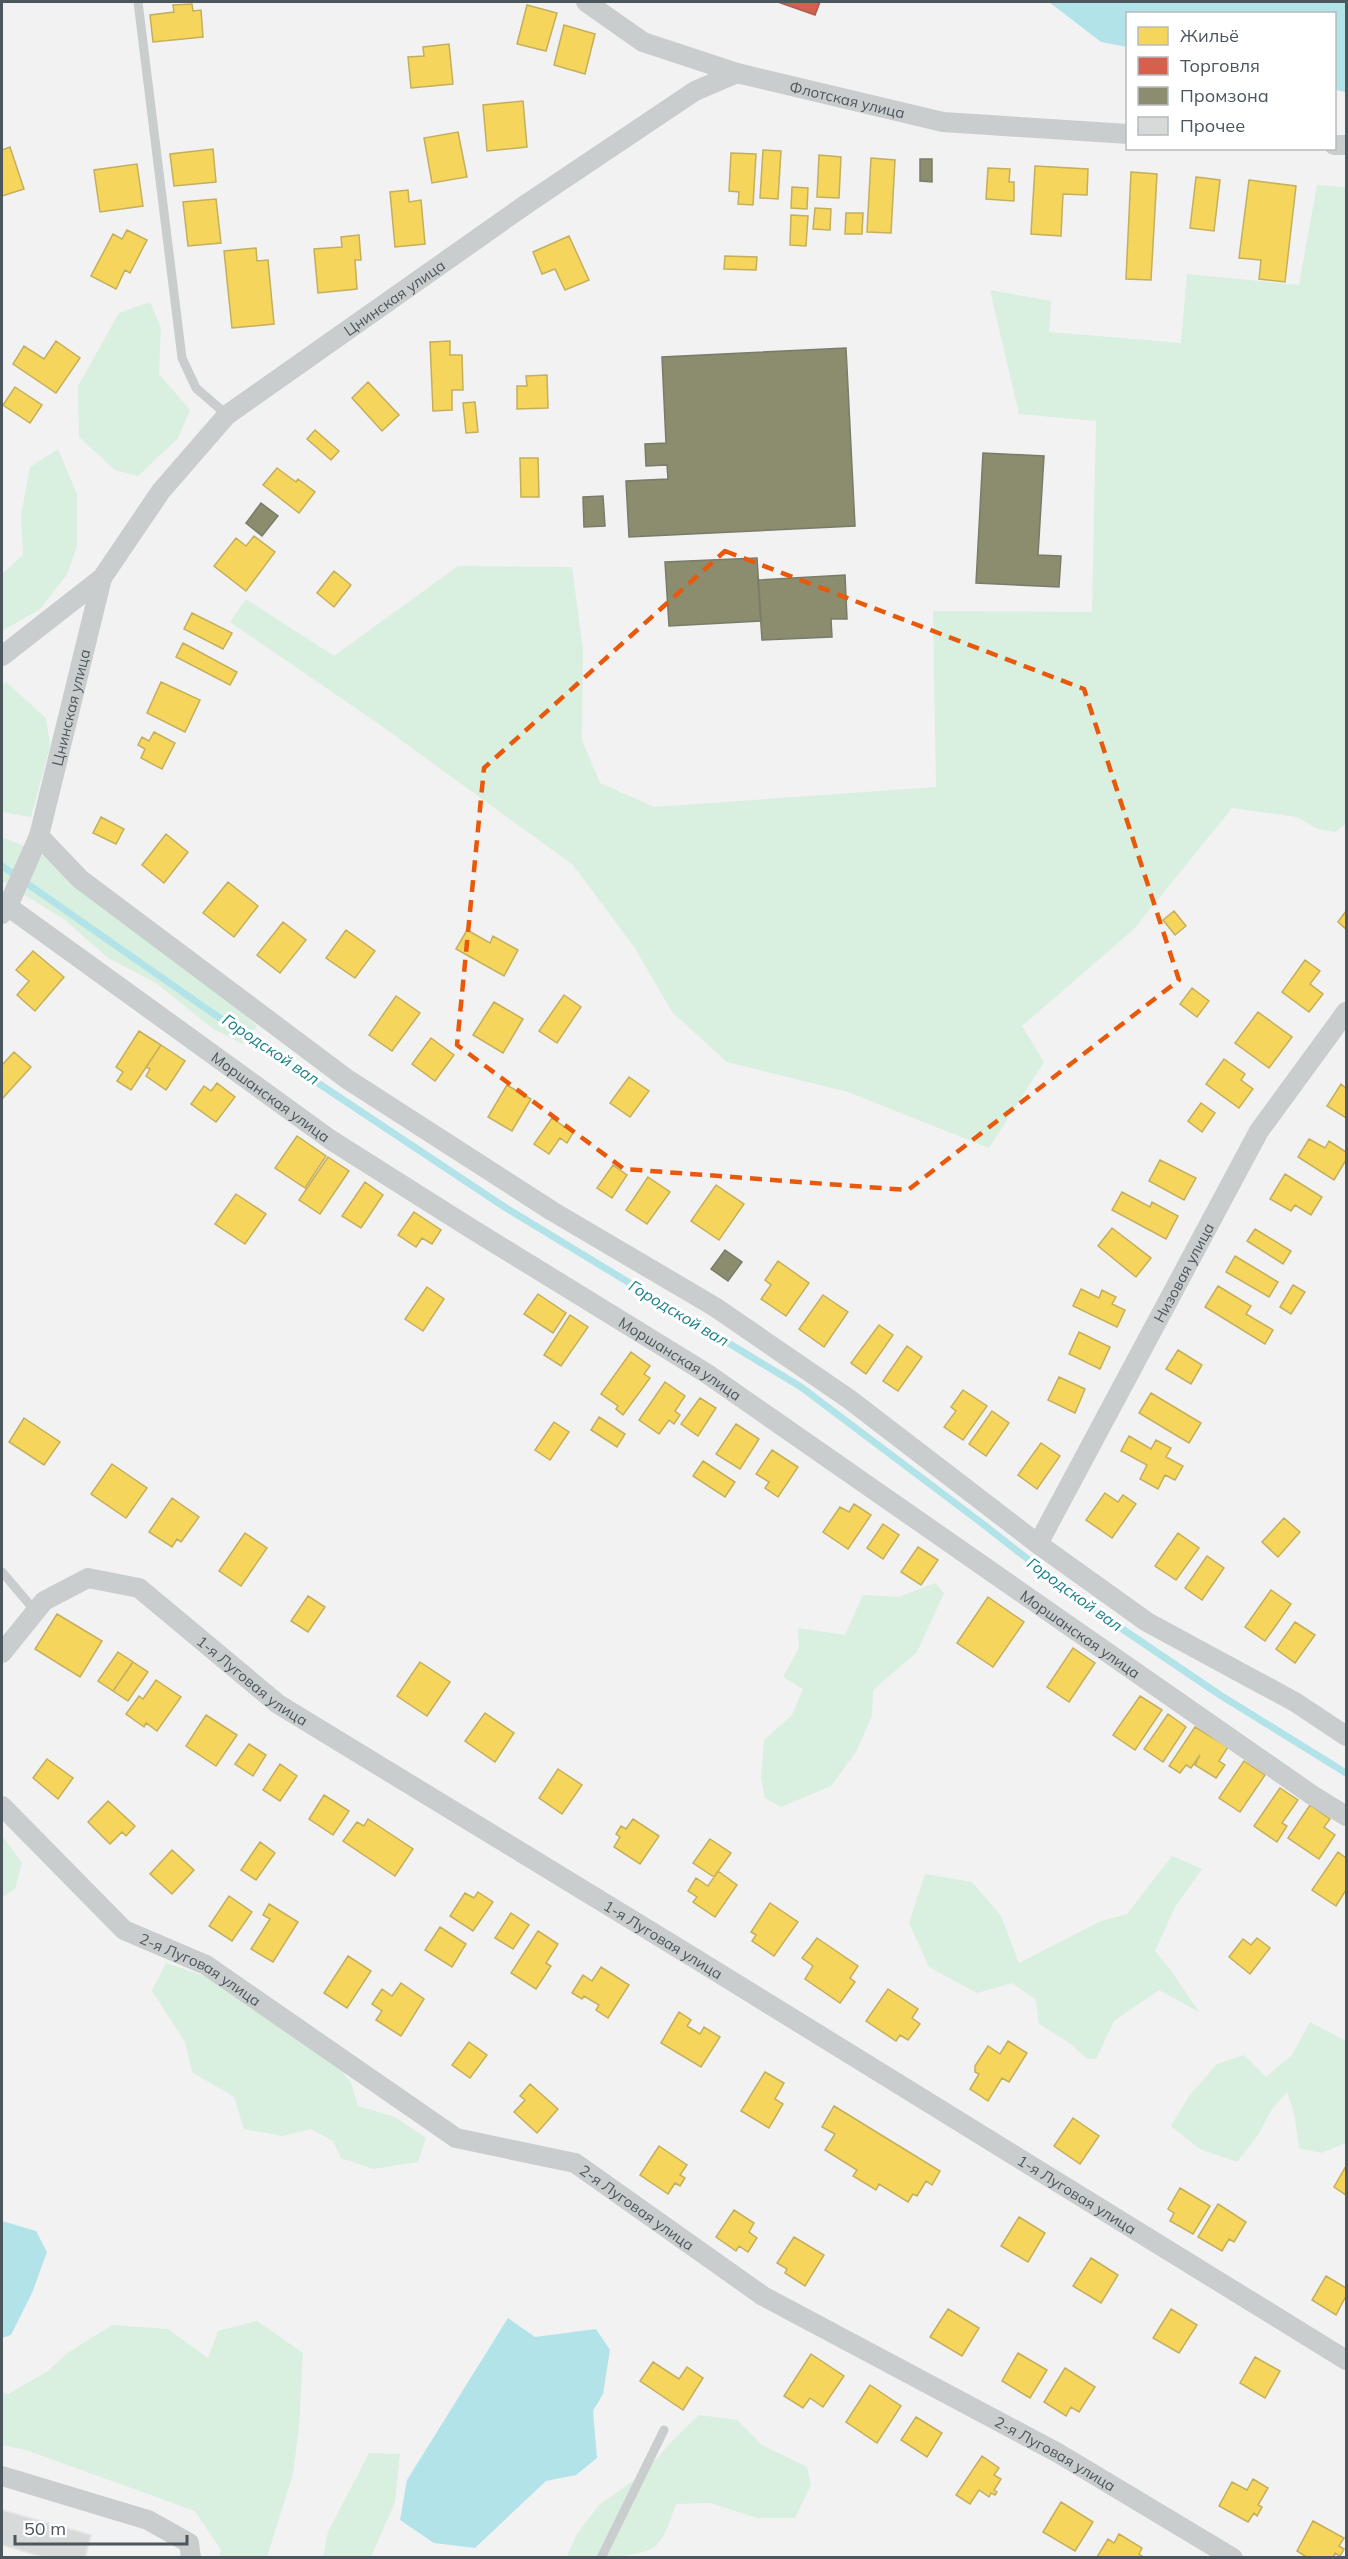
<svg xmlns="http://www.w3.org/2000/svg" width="1348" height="2559" viewBox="0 0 1348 2559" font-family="Mulish,sans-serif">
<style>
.green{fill:#d9efdf}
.water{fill:#b2e3e9}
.homes{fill:#f6d55c;stroke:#c3af5c;stroke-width:1.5}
.shops{fill:#d6604d;stroke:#ac5d52;stroke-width:1.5}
.industry{fill:#8c8c6e;stroke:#787c69;stroke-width:1.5}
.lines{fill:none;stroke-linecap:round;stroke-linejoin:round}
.stream{stroke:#b2e3e9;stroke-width:7}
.building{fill:#d8dada;stroke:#e4e4e5;stroke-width:1.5}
.service{stroke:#cacdcd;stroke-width:9}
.minor{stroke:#cacdcd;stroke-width:20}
.marked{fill:none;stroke:#e8590c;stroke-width:4.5;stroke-dasharray:12 8;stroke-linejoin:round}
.labels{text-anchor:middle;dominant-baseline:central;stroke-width:6;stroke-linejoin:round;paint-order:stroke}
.street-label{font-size:15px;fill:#4b565d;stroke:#fff}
.water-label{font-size:16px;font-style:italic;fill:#18808b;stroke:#fff}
</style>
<rect width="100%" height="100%" fill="#f2f2f2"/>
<path class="green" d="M1317,185L1346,187V824L1335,832L1318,829L1297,817L1232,808L1134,929L1022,1026L1044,1062L989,1148L848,1092L727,1062L672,1012L635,948L573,865L376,722L230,622L246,599L334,656L458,566L572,567L583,650L582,740L600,783L654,807L936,787L933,611L1092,612L1096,421L1019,414L990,290L1051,301L1049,332L1181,343L1187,274L1299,285Z
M150,302L161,328L159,374L190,410L178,438L138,476L115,470L79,437L78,386L119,313Z
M58,449L77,494V547L66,576L40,609L2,631V574L23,555L21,516L30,467Z
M6,682L46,718L50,746L31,817L2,812V685Z
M2,837L34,850L66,870L222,992L257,1026L242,1044L212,1028L156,983L108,958L65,920L2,881Z
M935,1583L944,1593L917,1652L873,1690L872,1716L856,1752L831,1786L781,1807L765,1798L761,1778L764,1740L792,1715L803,1689L783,1677L799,1648L798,1628L845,1635L863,1595L899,1597Z
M2,1835L22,1863L15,1889L2,1898Z
M1172,1856L1202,1869L1175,1907L1155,1951L1170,1969L1199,2012L1159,1990L1114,2021L1096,2059L1086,2058L1071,2044L1039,2024L1036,2000L1012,1983L977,1993L929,1967L909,1923L925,1874L972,1882L1001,1916L1019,1963L1101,1921L1127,1914Z
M166,1963L205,1976L270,2010L339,2068L351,2083L358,2106L395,2117L426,2138L418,2162L373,2169L341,2158L333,2141L311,2129L282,2136L244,2129L234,2097L192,2072L185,2042L152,1991Z
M1310,2022L1346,2041V2143L1321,2153L1299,2148L1294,2112L1287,2092L1272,2109L1258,2135L1237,2162L1200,2149L1171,2126L1189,2096L1217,2064L1244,2055L1266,2077L1292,2055Z
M257,2321L303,2353L299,2427L293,2474L267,2557H219L221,2550L195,2511L26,2450L2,2445V2392L8,2394L48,2371L66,2354L112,2325L168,2329L208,2358L218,2331Z
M699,2415L737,2420L762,2445L807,2467L811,2485L795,2518H757L710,2503L676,2504C671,2518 666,2535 656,2546C640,2559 590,2557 566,2558L577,2534L599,2505L644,2473L671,2442Z
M369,2453L400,2454L395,2502L371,2557H323L328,2532Z"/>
<path class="water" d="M1049,2H1346V92L1335,90L1334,14H1128L1127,47L1101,42Z
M2,2221L36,2231L47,2252L32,2293L11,2335L2,2338Z
M508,2318L535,2337L596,2329L610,2350L603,2394L593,2411L597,2458L576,2475L546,2481L475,2548L434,2543L400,2520L407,2480Z"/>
<path class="homes" d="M192,4L193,11L201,10L203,37L153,42L150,15L174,12L173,5Z
M527,5L557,13L546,51L517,44Z
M564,25L595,34L585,74L554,65Z
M449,44L453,84L411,88L408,57L424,56L423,47Z
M523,101L527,147L487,151L483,105Z
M458,132L467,177L432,183L424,138Z
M10,147L24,189L2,196V150Z
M213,149L216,182L174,186L170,154Z
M763,150L781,151L778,199L760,198Z
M731,153L756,154L753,205L738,204L739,192L729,191Z
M819,155L841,157L839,198L817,197Z
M871,158L895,160L891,233L867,232Z
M137,164L143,206L100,212L94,170Z
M1035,166L1088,169L1087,195L1063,194L1061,236L1031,234Z
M988,168L1010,169L1009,182H1014V201L986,199Z
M1131,172L1157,174L1151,280L1126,279Z
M1196,177L1220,180L1214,231L1190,228Z
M1249,180L1296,186L1285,282L1259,279L1261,260L1239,258Z
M792,187L808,188L807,209L791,208Z
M408,190L409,202L421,200L425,244L395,247L390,192Z
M216,199L221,243L188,246L183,202Z
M815,208L831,209L830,230L813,229Z
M846,213H863L862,234H845Z
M791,215L808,216L806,246L790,245Z
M127,230L147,240L130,273L125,270L116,289L91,276L113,234L122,239Z
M359,235L361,260H355L357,289L318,293L314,249L342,247L341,237Z
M569,236L589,280L565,290L555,269L542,274L533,252Z
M256,248L257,261L268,260L274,324L232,328L224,251Z
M725,256L757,257L756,270L724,269Z
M56,341L80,358L56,393L13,364L24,346L44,359Z
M450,341V355H462L463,390H452V410L433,411L430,342Z
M547,375L548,408L517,409V386H527L526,376Z
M368,382L399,415L382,431L352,398Z
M15,387L42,405L30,423L3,405Z
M475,402L478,432L466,433L463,403Z
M315,430L339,451L331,460L307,439Z
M520,458H538L539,497H521Z
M277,468L296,482L298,479L315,492L299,513L263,485Z
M254,536L275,552L246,591L214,566L236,538L246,546Z
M334,571L351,585L334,607L317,593Z
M192,613L232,633L223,649L184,629Z
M183,643L237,672L230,685L176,657Z
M161,682L200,700L185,732L147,713Z
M154,732L175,743L162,769L141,758L145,749L138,745L142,737L149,741Z
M101,817L124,829L116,844L93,833Z
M166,834L188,852L164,883L142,865Z
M228,882L258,906L234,937L203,913Z
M1174,911L1186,926L1175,935L1163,920Z
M1346,911V929L1338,922Z
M283,922L306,940L280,973L257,955Z
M346,930L375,951L355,978L326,958Z
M467,930L490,943L493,936L518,950L504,976L456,949Z
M33,951L64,977L35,1011L17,995L29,981L16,970Z
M1305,960L1320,971L1310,984L1323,994L1309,1012L1282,992Z
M1192,988L1209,1001L1197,1017L1180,1004Z
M564,995L581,1007L557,1043L539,1031Z
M396,996L420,1013L392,1051L369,1035Z
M494,1002L523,1019L503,1053L473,1035Z
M1258,1012L1292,1037L1269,1068L1235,1043Z
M139,1031L161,1045L131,1090L117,1081L123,1072L116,1067Z
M431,1038L454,1055L435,1081L412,1064Z
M161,1045L185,1061L166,1090L146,1076L150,1069L146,1067Z
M14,1052L31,1067L2,1099V1065Z
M1224,1059L1245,1074L1241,1080L1253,1089L1239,1108L1206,1084Z
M629,1077L649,1091L630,1117L610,1103Z
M217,1083L235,1097L216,1122L191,1104L204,1086L211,1091Z
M1341,1084L1346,1088V1118L1327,1106Z
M507,1085L531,1099L512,1131L488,1117Z
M1201,1103L1215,1113L1202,1132L1188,1121Z
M552,1118L573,1133L567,1143L560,1138L549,1154L534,1144Z
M297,1136L326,1156L305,1188L275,1168Z
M1309,1139L1325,1148L1329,1141L1346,1152V1160L1334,1180L1298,1157Z
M328,1157L349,1171L320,1214L299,1200Z
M1160,1160L1196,1178L1184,1200L1149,1181Z
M613,1165L627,1175L612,1198L597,1188Z
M1285,1174L1322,1197L1311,1215L1295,1205L1291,1211L1270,1199Z
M648,1177L670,1192L647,1224L626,1210Z
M365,1182L383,1195L361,1228L342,1216Z
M716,1185L744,1204L719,1240L691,1221Z
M1122,1192L1150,1207L1152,1202L1178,1216L1166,1239L1112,1210Z
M236,1194L266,1214L245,1244L215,1224Z
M414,1212L441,1230L432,1244L422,1238L416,1247L398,1235Z
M1112,1228L1151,1258L1136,1277L1098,1246Z
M1255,1229L1291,1251L1283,1264L1247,1241Z
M1235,1256L1278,1282L1269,1297L1226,1272Z
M778,1261L809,1283L786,1316L761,1299L771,1285L765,1280Z
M1293,1285L1305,1292L1291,1314L1280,1307Z
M1218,1286L1251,1306L1246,1314L1273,1330L1265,1344L1205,1307Z
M427,1287L444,1299L423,1331L405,1319Z
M1081,1289L1099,1298L1102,1290L1116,1297L1112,1304L1125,1310L1117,1327L1073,1306Z
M538,1294L566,1313L553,1333L524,1314Z
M823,1295L848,1312L824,1347L799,1329Z
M570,1315L588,1327L561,1366L544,1355Z
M879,1325L893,1335L866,1374L851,1363Z
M1079,1332L1110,1347L1100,1369L1069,1354Z
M907,1346L922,1357L898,1391L883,1381Z
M1178,1350L1202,1365L1191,1384L1166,1369Z
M631,1352L650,1366L644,1374L650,1378L623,1415L616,1409L618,1406L601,1394Z
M1059,1377L1085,1389L1075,1413L1048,1400Z
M665,1382L685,1396L675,1411L680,1415L674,1424L669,1420L659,1434L639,1420Z
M963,1390L987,1406L963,1440L944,1427L956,1411L951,1407Z
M1151,1393L1201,1423L1189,1443L1139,1413Z
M700,1398L716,1408L698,1436L681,1424Z
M992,1411L1009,1423L986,1456L969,1444Z
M599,1417L625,1434L617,1447L591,1430Z
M24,1418L60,1442L44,1465L9,1442Z
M554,1422L569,1432L550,1460L535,1450Z
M736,1424L759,1439L740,1469L716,1454Z
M1129,1436L1151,1449L1156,1440L1171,1448L1166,1457L1183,1466L1175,1480L1165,1475L1158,1489L1140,1479L1147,1465L1121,1451Z
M1041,1443L1060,1456L1037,1489L1018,1475Z
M772,1450L798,1467L778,1497L765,1488L769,1482L756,1474Z
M703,1461L735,1482L725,1497L693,1476Z
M112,1464L147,1488L126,1518L91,1494Z
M1105,1493L1118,1502L1123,1495L1136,1504L1112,1538L1086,1520Z
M172,1498L199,1517L181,1542L177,1539L172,1547L149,1532Z
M854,1504L871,1515L848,1549L823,1532L840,1507L849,1512Z
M1284,1518L1300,1532L1278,1557L1262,1542Z
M883,1524L899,1535L883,1559L867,1548Z
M245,1533L267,1548L241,1586L219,1571Z
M1178,1533L1199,1548L1176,1580L1155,1566Z
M918,1547L938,1560L921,1585L901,1572Z
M1207,1556L1224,1568L1202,1600L1185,1588Z
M1271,1590L1291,1604L1265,1641L1245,1627Z
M308,1596L325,1607L308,1632L291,1621Z
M988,1597L1024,1622L993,1667L957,1643Z
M57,1614L102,1641L80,1677L35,1649Z
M1295,1622L1315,1635L1295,1663L1276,1649Z
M1073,1648L1095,1663L1069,1702L1047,1687Z
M118,1652L133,1662L113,1691L98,1681Z
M133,1662L148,1672L128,1701L113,1691Z
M420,1662L450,1682L427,1716L397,1696Z
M156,1680L181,1697L157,1731L146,1723L144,1727L126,1714L139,1696L143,1699Z
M1140,1696L1162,1710L1135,1750L1113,1735Z
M485,1713L514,1733L495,1762L465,1741Z
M1168,1714L1186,1727L1163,1762L1144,1749Z
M206,1715L237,1735L216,1766L186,1746Z
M1195,1727L1228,1747L1219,1761L1225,1765L1216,1778L1195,1765L1200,1755L1191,1768L1186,1765L1180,1773L1169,1766Z
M249,1744L266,1755L253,1776L235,1764Z
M47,1759L73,1778L58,1799L33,1778Z
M1244,1761L1265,1775L1240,1812L1219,1798Z
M280,1764L297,1776L280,1801L263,1790Z
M558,1769L582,1785L562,1814L539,1798Z
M1280,1788L1298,1800L1282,1823L1287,1826L1277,1842L1254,1826Z
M324,1795L349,1811L333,1835L309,1819Z
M108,1801L135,1826L126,1836L122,1832L110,1844L88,1822Z
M1310,1805L1330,1819L1324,1827L1335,1835L1319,1859L1288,1838Z
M368,1819L413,1849L395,1876L343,1841L357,1822L364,1826Z
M633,1819L659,1836L640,1864L614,1847L620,1837L616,1834L621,1826L626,1829Z
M710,1839L731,1853L714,1877L693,1863Z
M260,1842L275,1853L256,1880L241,1870Z
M172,1850L194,1870L172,1894L150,1874Z
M1338,1852L1346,1858V1890L1336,1906L1312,1890Z
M718,1871L737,1885L715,1917L693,1902L697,1897L688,1891L696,1878L708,1886Z
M478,1892L493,1902L473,1931L450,1916L465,1893L474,1898Z
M229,1896L252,1912L232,1941L209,1926Z
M770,1903L798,1922L774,1956L752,1941L756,1935L751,1932Z
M269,1904L298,1922L273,1962L251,1949L270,1919L263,1915Z
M511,1913L529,1925L513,1949L495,1938Z
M440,1927L466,1944L452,1967L425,1950Z
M538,1931L558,1944L546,1963L551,1966L536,1989L511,1973Z
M817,1938L858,1966L850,1978L855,1982L840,2003L805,1979L813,1966L802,1958Z
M1257,1938L1270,1948L1250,1974L1229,1957L1243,1939L1251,1945Z
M348,1956L371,1971L347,2008L324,1993Z
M601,1967L629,1985L608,2018L596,2010L599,2005L584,1996L582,1999L572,1993L583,1975L592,1981Z
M401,1983L424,1999L401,2036L376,2020L382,2011L372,2004L382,1989L392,1996Z
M888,1989L918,2009L912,2018L920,2024L908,2040L900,2035L896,2041L866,2021Z
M679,2012L691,2020L687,2026L700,2034L704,2027L720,2037L701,2067L661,2043Z
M1008,2041L1027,2053L1009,2082L1002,2078L988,2101L970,2089L979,2074L975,2072V2066L988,2046L1000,2054Z
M469,2042L487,2055L470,2078L452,2065Z
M765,2072L784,2083L775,2099L783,2104L769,2128L741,2111Z
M530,2084L558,2109L537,2133L514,2112L525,2100L520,2096Z
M834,2106L940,2171L932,2185L926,2181L917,2196L913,2194L908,2202L879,2184L876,2190L853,2176L857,2170L825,2150L835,2134L822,2127Z
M1073,2118L1099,2136L1080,2164L1054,2146Z
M659,2146L687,2165L680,2175L685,2178L680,2186L675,2183L668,2194L640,2175Z
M1346,2166V2195L1334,2187Z
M1180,2188L1210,2206L1193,2234L1170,2221L1174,2213L1168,2209Z
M1218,2204L1246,2222L1234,2242L1229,2239L1222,2251L1198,2237Z
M734,2210L754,2223L749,2232L757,2238L748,2252L739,2246L736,2251L716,2237Z
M1019,2217L1045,2233L1028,2262L1001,2246Z
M794,2237L824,2255L805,2286L785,2273L787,2269L777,2263Z
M1091,2258L1118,2275L1101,2303L1073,2286Z
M1326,2276L1346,2288V2296L1336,2315L1312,2300Z
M948,2309L979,2328L962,2356L930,2337Z
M1171,2309L1197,2325L1179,2353L1153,2338Z
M1018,2353L1047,2370L1030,2398L1002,2381Z
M811,2354L844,2376L823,2407L810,2398L803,2408L784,2396Z
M1255,2357L1280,2371L1265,2398L1240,2383Z
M653,2362L679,2379L687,2367L703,2378L683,2410L640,2381Z
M1065,2368L1095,2387L1079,2412L1071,2407L1066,2416L1044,2402Z
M870,2385L901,2406L877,2443L846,2422Z
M916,2417L942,2433L927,2457L901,2440Z
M982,2456L999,2468L994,2475L1001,2479L994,2490L997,2492L995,2495L991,2493L989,2497L979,2490L970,2504L956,2495Z
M1253,2479L1268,2488L1258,2505L1262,2507L1257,2516L1254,2513L1248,2522L1219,2506L1232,2482L1247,2490Z
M1061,2502L1093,2522L1075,2551L1043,2532Z
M1313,2521L1344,2538L1339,2546L1344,2549L1340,2556L1335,2553L1333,2558H1308L1297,2551Z
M1119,2534L1142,2548L1139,2554L1145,2558L1097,2557L1108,2539L1114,2543Z"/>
<path class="shops" d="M778,2H820L815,15Z"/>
<path class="industry" d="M920,159H932V182L920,181Z
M846,348L855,526L629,537L626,481L668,479L667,465L646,466L645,444L666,443L662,357Z
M983,453L1044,456L1038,555L1061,556L1059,587L976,583Z
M603,496L605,526L584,527L583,497Z
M261,503L278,516L262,536L246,523Z
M757,558L761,621L669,626L665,562Z
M845,575L847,619H831L832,637L762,640L758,580Z
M725,1250L742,1262L728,1281L711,1269Z"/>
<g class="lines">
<path class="stream" d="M2,866L211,1012L506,1208L801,1387L979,1521L1084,1603L1220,1695L1346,1773"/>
</g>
<path class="building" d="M2,2510L91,2535L85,2558H46L2,2545Z"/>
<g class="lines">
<path class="service" d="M138,2L182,358L196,388L227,415
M2,1572L36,1612
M601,2558L664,2430"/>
<g class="minor">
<path id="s1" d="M586,2L643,42L737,73L943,122L1128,134"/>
<path d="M1334,145H1346"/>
<path id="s2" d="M2,656L102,578L161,491L227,415L528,203L695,91L737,73"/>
<path d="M39,836L80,879L347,1079L552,1211L715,1307L849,1399L1038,1544L1147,1622L1295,1702L1346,1736"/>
<path id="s3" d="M2,902L331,1140L467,1226L706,1373L1312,1795L1346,1816"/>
<path id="s4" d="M2,914L8,906L39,836L102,578"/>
<path id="s5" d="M1038,1544L1259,1131L1346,1012"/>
<path id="s6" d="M2,1653L44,1601L88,1578L139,1588L278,1704L696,1959L1346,2360"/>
<path id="s7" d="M2,1806L124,1930L206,1965L456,2138L575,2163L763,2296L1058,2453L1233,2558"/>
<path d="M2,2476L148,2520L189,2543L191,2558"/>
</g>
</g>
<path class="marked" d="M725,551L1084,689L1179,980L908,1190L624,1169L457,1045L484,768Z"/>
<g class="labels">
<g class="street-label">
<text stroke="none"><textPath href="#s1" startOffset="282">Флотская улица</textPath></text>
<text stroke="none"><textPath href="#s2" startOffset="537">Цнинская улица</textPath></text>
<text stroke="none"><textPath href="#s4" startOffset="219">Цнинская улица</textPath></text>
<text stroke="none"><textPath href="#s3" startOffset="332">Моршанская улица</textPath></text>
<text stroke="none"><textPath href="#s5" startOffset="308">Низовая улица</textPath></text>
<text stroke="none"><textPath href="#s3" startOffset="818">Моршанская улица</textPath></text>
<text stroke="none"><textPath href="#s3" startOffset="1304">Моршанская улица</textPath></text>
<text stroke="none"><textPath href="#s6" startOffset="315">1-я Луговая улица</textPath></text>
<text stroke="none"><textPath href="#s6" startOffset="801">1-я Луговая улица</textPath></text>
<text stroke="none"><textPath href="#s7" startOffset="260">2-я Луговая улица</textPath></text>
<text stroke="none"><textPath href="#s6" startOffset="1287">1-я Луговая улица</textPath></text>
<text stroke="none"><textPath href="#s7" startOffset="765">2-я Луговая улица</textPath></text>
<text stroke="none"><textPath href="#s7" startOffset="1251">2-я Луговая улица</textPath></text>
</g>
<g class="water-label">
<text transform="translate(271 1049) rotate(34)">Городской вал</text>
<text transform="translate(679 1313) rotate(31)">Городской вал</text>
<text transform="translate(1075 1594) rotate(36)">Городской вал</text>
</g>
</g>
<rect width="1348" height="2559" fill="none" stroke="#4b565d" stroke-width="6"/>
<rect x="1126" y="12" width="210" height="138" fill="#ffffff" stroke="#b7bbbe" stroke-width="1.5"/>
<rect x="1138" y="27" width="30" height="18" fill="#f6d55c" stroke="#b7bbbe" stroke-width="1.5"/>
<text x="1180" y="42" font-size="18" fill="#4b565d">Жильё</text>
<rect x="1138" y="57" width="30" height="18" fill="#d6604d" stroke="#b7bbbe" stroke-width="1.5"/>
<text x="1180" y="72" font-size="18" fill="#4b565d">Торговля</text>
<rect x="1138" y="87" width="30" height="18" fill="#8c8c6e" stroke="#b7bbbe" stroke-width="1.5"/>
<text x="1180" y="102" font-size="18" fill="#4b565d">Промзона</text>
<rect x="1138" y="117" width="30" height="18" fill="#d8dada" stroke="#b7bbbe" stroke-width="1.5"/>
<text x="1180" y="132" font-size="18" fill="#4b565d">Прочее</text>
<path d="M15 2535v9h172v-9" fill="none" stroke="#4b565d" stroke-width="3"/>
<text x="24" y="2535" font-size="18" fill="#4b565d" stroke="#ffffff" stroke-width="4.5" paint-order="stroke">50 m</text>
</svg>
